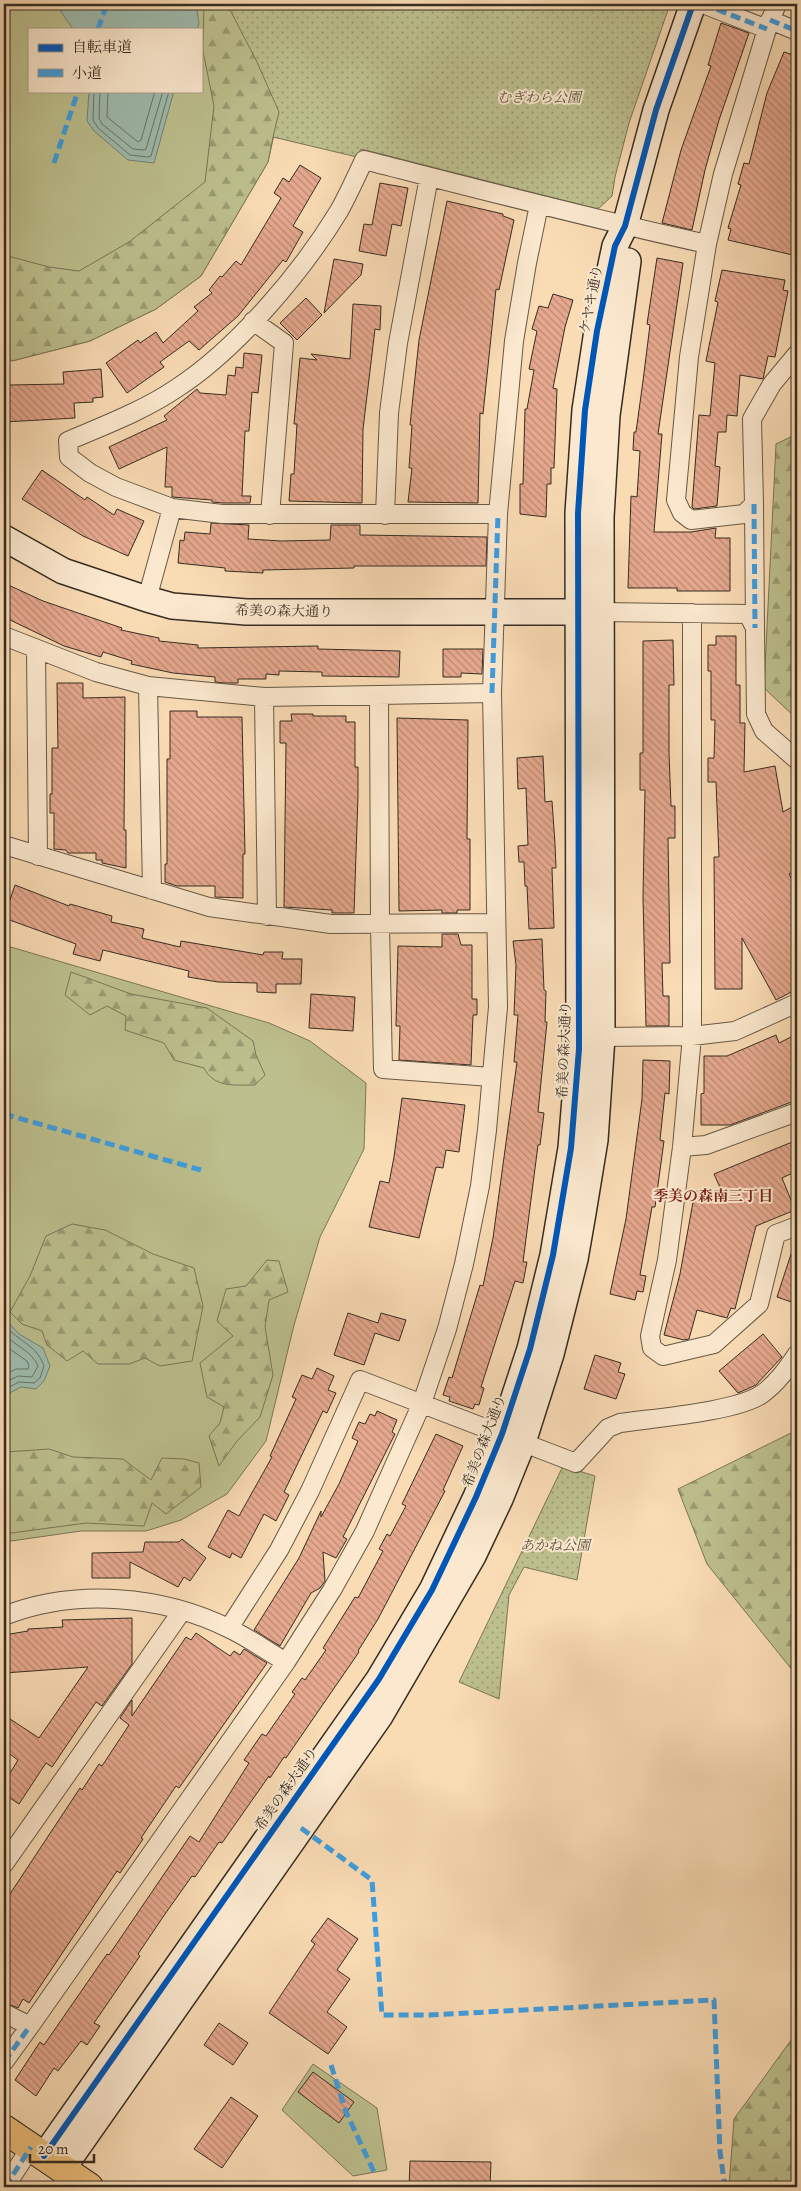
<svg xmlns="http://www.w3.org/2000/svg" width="801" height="2191" viewBox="0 0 801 2191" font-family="Alegreya,'Noto Serif JP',serif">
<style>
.green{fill:#bdc08e;stroke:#7a7658;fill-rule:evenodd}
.forest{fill:url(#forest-firs);stroke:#7a7658}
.park{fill:url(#park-dots);stroke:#7a7658}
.water{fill:#9ebbad;stroke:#748275}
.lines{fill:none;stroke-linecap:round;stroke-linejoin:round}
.shore{stroke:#6a7468;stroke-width:1}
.building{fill:url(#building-back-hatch);stroke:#362d22}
.street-casing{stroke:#675846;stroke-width:20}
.secondary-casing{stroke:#362d22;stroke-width:28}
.primary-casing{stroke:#362d22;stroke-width:30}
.street{stroke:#fbe8ce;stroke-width:18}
.secondary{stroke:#fbe8ce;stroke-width:25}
.primary{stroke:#ecbe7a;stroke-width:28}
.quiet{stroke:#3e9de0;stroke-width:5;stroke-dasharray:10 5;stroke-linecap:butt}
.cycleway-casing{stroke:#fbe8ce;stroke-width:9}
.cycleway{stroke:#0057b8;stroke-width:6}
.labels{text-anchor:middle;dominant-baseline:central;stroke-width:4;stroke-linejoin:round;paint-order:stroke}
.park-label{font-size:14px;font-style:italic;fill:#58523d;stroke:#fbe8ce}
.street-label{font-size:14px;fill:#362d22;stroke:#fbe8ce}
.neighbourhood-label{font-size:15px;font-weight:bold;fill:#7a1f14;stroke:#fbe8ce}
</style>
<defs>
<pattern id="forest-firs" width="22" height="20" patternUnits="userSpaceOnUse" patternTransform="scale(1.25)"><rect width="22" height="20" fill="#bdc08e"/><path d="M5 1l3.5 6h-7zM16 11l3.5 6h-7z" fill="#9a9c74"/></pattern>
<pattern id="park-dots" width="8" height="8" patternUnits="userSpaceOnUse" patternTransform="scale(1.25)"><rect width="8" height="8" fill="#bdc08e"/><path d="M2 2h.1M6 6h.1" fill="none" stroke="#9a9c74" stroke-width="1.8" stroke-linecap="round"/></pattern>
<pattern id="building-back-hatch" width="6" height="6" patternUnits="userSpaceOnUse" patternTransform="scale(1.25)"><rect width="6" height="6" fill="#e6a88e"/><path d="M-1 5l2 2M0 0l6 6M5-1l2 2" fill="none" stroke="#bb8974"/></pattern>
</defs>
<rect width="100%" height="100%" fill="#f9dbb4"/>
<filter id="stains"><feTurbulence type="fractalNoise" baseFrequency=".004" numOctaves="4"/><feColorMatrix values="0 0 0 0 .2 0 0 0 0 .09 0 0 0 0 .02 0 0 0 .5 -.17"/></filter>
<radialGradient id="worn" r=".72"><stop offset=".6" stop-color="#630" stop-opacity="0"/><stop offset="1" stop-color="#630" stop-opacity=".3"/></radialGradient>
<path class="green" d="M4,4H227L279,112L268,162L201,276L156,309L90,341L12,361L4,356ZM29,29H201V91H29Z
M4,945L269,1023L310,1041L366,1083L364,1149L320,1237L294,1325L266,1441L227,1494L181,1520L146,1531H81L4,1542Z
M313,2064L377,2108L387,2170L353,2176L282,2110Z"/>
<path class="forest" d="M204,4H523L333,132L273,137L268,162L201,276L156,309L90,341L12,361L4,356V255L49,267L79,271L129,242L205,182L214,106L203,51Z
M797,434V719L764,688L776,444Z
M71,972L131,994L207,1008L253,1041L256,1055L265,1075L255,1085C235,1085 214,1088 204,1068L174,1060L164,1043L125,1030L126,1016L107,1006L90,1015L65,995Z
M72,1224L105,1230L153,1254L194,1268L203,1306L192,1361L160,1366L145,1358L129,1364H98L83,1351L67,1361L47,1345L42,1331L22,1324L10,1312L30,1276L46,1236Z
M267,1260L279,1261L288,1292L269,1300L265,1327L273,1375L260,1417L237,1441L219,1466L209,1436L220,1423L224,1407L207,1397L200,1363L233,1336L217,1321L226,1289L246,1286Z
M797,1430V1676L707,1564L678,1489Z
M49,1449L73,1457L123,1459L151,1480L162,1458L184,1459L199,1463L201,1487L166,1514L152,1503L144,1526L86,1523L4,1534V1451L6,1452Z
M797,2032V2187H729L734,2119Z"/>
<path class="park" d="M227,4H670L629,123L615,177L612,196L598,209L361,149L357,157L273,137L279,112L257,62Z
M563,1466L595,1476L577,1580L524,1567L509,1595L499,1699L459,1682Z"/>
<path class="water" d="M60,4H196L199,24L197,29H73L61,12Z
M89,91H174L154,163L128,160L94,131L87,121Z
M4,1318L19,1334L43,1348L50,1366L44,1381L36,1389L21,1387L4,1396Z"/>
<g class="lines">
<path class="shore" d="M94,91L93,120L98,128L130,155L148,157L151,156L169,91
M100,91L99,118L102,124L133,149L144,150L146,149L163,91
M108,91L107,117L138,142L141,140L155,91
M4,1325C19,1342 37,1345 44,1366L40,1378L34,1383L19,1382L4,1390
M4,1334C15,1346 32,1351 38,1366L32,1377L18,1376L4,1383
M4,1345L27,1361L29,1366L28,1369H16L4,1375"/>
</g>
<path class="building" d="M721,23L749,33L719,120L705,170L692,230L662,223L681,150L711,66L708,65Z
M784,52L797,56V256L728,240L731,229L728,228L741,185L738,184L744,163L749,164L767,93Z
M300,165L321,178L293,226L303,232L286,262L283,260L238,316L199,350L189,341L160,362L164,367L127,393L106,363L138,340L140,343L156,332L163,343L198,311L194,307L212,293L209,290L220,276L222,277L236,261L241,265L281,198L274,193L283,178L289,182Z
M380,183L408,188L401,226L392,224L386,256L359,251L364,224L372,225Z
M447,201L503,214V216L514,220L499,290L496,289L483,414L480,413L478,503L408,502L412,468H409L412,425H410L419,340Z
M657,258L683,263L658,434H662L654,532H691L716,528L715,538H730V591H677V588H628L631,496L637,497L640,451L633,450L634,432H636L643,381L650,325L647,324Z
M334,259L363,264L361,275L324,313Z
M722,270L785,280L783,290L788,291L775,357L768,356L763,379L740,375L737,416L727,415L726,432H718L715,466L720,467L717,506L694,509L692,507L699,415L710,416L715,363L706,361L718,302L715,301Z
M553,294L573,300L565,327L553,388L557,389L554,468H551V484H547L546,517L520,514V484H523L525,409H527L534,370L529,369L537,331L532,329L539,306L548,308Z
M306,298L322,315L297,340L280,323Z
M353,304L381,306L380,330L375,329L363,429L362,503L289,501L291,474H294L297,424H294L300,358L317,360L311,354L350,359Z
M244,353L262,355L258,393L252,392L249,431H245L242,496H251L250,503H223L212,502V500L172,497V487H165L167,447L119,469L109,447L167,420L164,416L197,389L200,393L226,395L228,375L235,376L236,367L243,368Z
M101,369L103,397L93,398V402L74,403L75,418L4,422V395H10L9,385L64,384L63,372Z
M42,470L85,500L87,497L114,515L117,509L144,521L128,556L83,536L22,499Z
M211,523L249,525L248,539L281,541L330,540L331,525H360V535L487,537L486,566H354V568L263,570V573L225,571V568L178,563L180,540L184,541L185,532L210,534Z
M4,583L43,601L122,628L121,630L159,638V641L198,645V648L318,646V649L400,651L399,677L322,676V672L279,671V675L266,674V679H238V683H224L215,682V677L173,673L131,664L132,661L103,652L101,657L64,646L4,617Z
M716,636H736V685H740V723H745L744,772L775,766L783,812L792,807L797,817V870L789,874L797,889V989L776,1000L742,938V989H715L714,857H719L716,782H708V758H714L715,720H711V671H708V645H716Z
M673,640L674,685H669V753L671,806H675V838H668L670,963H662L663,996H669V1026H646L643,897L645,790H640V753H643V641Z
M443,649H483L482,674L461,673V677H443Z
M57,683H83V698L125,697L124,830H126V868L102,863V860H96V853H68L66,850L54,849V813H50V794H52V748H58Z
M170,711H197V717H242L245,854H243V898L215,897V886H177L165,882V864H167V759H170Z
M291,714H313V716H346V722H355V767H358V795L354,913H332V910L284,907L286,743H280V721H292Z
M397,718L468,720L467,839H470V910H457V913H442V910L399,911Z
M543,756L545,802L552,801L555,844L556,868H552L554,928L529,929L527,886H525L524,862H519L518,846L528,845L526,788L518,789L517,758Z
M15,885L69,906L70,904L112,916L111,922L144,929L142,938L180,947L181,941L263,955L264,952H283L282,959H302L301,984H276V993L257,992V983L218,982L188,977L189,971L103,950L100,961L73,954L76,944L4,918Z
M442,934H458L461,945H472V999H477V1015H473L471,1065L399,1060L400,1026H396L398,946L442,947Z
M542,939L544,990L546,991L545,1022H547L538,1112L544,1113L540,1145H538L523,1262H527L523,1283L515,1281L481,1387L484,1388L479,1405L475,1404L473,1409L449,1401L450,1397L443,1395L449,1377L452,1378L480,1285L483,1286L493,1238L517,1062H514L518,1015H514L516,965L513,941Z
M311,994L355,997L353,1031L309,1028Z
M797,1034V1100L730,1125H701V1094L704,1093V1056H727L776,1035L779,1043Z
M643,1060L670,1061L669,1094L665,1093L660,1140L664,1141L655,1207H652L640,1275L646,1276L643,1292L637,1291L635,1300L610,1294L626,1219L642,1099Z
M402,1098L465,1105L459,1152L446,1150L443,1168L436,1167L419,1238L369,1227L380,1181L389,1183L394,1157Z
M797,1140V1171L782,1178L795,1210L756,1226L735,1309L731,1308L727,1318L697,1310L689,1339L684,1340L664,1335L680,1274L695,1191L723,1194L714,1174Z
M794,1245H797V1304L777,1297Z
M348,1313L378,1323L381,1313L406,1320L399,1341L375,1333L364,1365L334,1355Z
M763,1334L782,1357L756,1385L738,1393L719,1371Z
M595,1355L621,1363L618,1372L625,1374L616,1399L584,1389Z
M317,1368L334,1376L328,1390L336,1393L327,1413L323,1411L284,1492L289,1495L276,1521L264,1514L241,1558L232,1553L230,1558L208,1547L228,1510L239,1516L272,1457L270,1456L296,1399L292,1397L302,1375L312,1379Z
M377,1411L397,1420L392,1432L395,1434L343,1537L347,1539L336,1558L323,1552L325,1581L320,1588L311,1593L280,1646L254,1630L299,1558L321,1511V1517L339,1484L358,1441L352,1438L359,1422L365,1424L370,1414L375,1416Z
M436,1434L463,1446L443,1490L445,1491L378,1619L358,1651L359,1652L286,1758L284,1757L270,1778L269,1776L222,1843L219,1842L195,1877L192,1876L165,1914L138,1954L140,1956L94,2023L100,2026L87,2045L81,2041L58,2071L54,2068L36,2096L15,2080L40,2042L44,2045L107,1954L109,1955L190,1836L199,1842L249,1763L244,1760L262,1734L266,1736L295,1694L292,1692L302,1678L305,1680L326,1650L323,1648L355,1597L358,1598L383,1551L379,1549L387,1534L390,1536L406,1506L402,1504Z
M182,1539L206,1558L190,1581L184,1577L178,1587L130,1562V1578H92V1553L143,1552L145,1542H179Z
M132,1618V1664L102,1706L96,1702L52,1767L46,1763L19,1804L4,1794V1783L18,1760L4,1750V1715L39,1738L88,1667L4,1673V1635L28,1631V1629L63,1627L62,1620Z
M196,1633L230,1656L234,1651L240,1655L244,1649L267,1663L179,1788L176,1786L141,1838L143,1839L120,1873L117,1871L29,2003L23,1999L18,2008L4,2002V1903L80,1788L82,1790L99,1764L102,1766L129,1725L120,1718L132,1700V1716L186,1637L191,1640Z
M328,1918L358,1939L337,1970L350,1979L327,2012L347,2027L328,2054L269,2013L315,1944L311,1941Z
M219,2023L248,2043L233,2065L204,2045Z
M313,2072L354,2102L339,2123L298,2092Z
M231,2097L258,2116L222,2168L194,2149Z
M410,2161L491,2162L490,2187H409Z"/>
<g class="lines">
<defs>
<path id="street" d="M703,4L767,29
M777,4L767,29L723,174L707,244L689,357L676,500L682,513L691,520L744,514L754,504L752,419L772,384L797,354
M770,20L797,31
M539,205L527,263L514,341L498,514H222L172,508L116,487L90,473L69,457L68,441C105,425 143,411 177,388C237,349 302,272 339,211C348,195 356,177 364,160C478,189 592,219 707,244
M253,321L284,343L270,515
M754,504L755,626
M385,515L389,413L398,343L429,177
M147,599L172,508
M601,612L748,614L755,628L756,714L764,731L797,760
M692,613V1036L682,1147L667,1260L650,1336L652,1348L663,1356L714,1344L759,1304L776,1234L797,1226
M4,636L96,672L148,686L264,697L492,693L498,1007L487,1130L480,1186L464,1264L447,1329L422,1403L365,1531L332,1590L286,1662L30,2026L4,2013
M36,650L38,856
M148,686L152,890
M492,693L498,514
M379,695L380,925L383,1069L491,1077
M264,697L267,916
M4,845L209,907L331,924L495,923
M602,1037L692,1036L735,1031L797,1003
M682,1147L706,1145L797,1112
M4,1616C75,1588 162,1595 230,1629C249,1638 267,1651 286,1662
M229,1628L279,1550L310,1491L360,1380L576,1463L608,1428L620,1423C654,1418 736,1412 762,1394C777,1383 787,1369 797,1354
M4,1864L182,1611
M4,2062L30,2026
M5,2187L31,2147"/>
<path id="secondary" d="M4,538L63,571L147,599L172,606L246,612H595
M44,2156L379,1679L432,1590L476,1497L502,1434L530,1349L553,1255L571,1148L579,1049L578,513L585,410L597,331L615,246L625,226L656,110L693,4
M63,2168L380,1716L473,1556L500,1499L523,1442L551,1354L575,1259L583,1213L595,1140L602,1037L601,517L607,415L628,261"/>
<path id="primary" d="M4,2129L89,2187"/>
</defs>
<use href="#street" class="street-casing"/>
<use href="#secondary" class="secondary-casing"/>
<use href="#primary" class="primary-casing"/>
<use href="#street" class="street"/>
<use href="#secondary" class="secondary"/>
<use href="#primary" class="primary"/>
<path class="quiet" d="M703,4L767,29
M770,20L797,31
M98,29L107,4
M54,163L78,91
M754,504L755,628
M492,693L498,514
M4,1114L201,1170
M301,1828L372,1880L382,2015H429L714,2000L720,2152L725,2187
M4,2062L30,2026
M331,2065L346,2112L374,2172
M5,2187L31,2147"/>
<defs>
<path id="cycleway" d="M44,2156L379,1679L432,1590L476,1497L502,1434L530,1349L553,1255L571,1148L579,1049L578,513L585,410L597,331L615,246L625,226L656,110L693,4"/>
</defs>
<use href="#cycleway" class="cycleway-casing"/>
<use href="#cycleway" class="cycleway"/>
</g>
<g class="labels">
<g class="park-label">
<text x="539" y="97">むぎわら公園</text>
<text x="555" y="1545">あかね公園</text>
</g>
<g class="street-label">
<text transform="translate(591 299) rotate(-79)">ケヤキ通り</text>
<text transform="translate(284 611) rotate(1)">希美の森大通り</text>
<text transform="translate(564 1050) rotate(-88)">希美の森大通り</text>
<text transform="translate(484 1441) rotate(-69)">希美の森大通り</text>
<text transform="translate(286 1789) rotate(-55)">希美の森大通り</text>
</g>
<g class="neighbourhood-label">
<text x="713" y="1196">季美の森南三丁目</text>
</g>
</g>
<rect width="801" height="2191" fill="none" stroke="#f9dbb4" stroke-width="20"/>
<rect x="5" y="5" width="791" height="2181" fill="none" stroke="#362d22" stroke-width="2.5"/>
<rect x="10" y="10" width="781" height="2171" fill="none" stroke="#362d22"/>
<rect x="28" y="28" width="175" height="65" fill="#fbe8ce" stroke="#ac9d89"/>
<rect x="38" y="44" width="25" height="8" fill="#0057b8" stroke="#ac9d89"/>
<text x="72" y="52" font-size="15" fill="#362d22">自転車道</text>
<rect x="38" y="69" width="25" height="8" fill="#3e9de0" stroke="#ac9d89"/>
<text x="72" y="78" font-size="15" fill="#362d22">小道</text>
<path d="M30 2154v8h64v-8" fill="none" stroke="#362d22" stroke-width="2.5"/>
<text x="38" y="2154" font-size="15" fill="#362d22" stroke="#fbe8ce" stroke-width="4" paint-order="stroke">20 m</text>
<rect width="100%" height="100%" filter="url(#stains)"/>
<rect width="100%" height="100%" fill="url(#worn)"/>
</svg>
